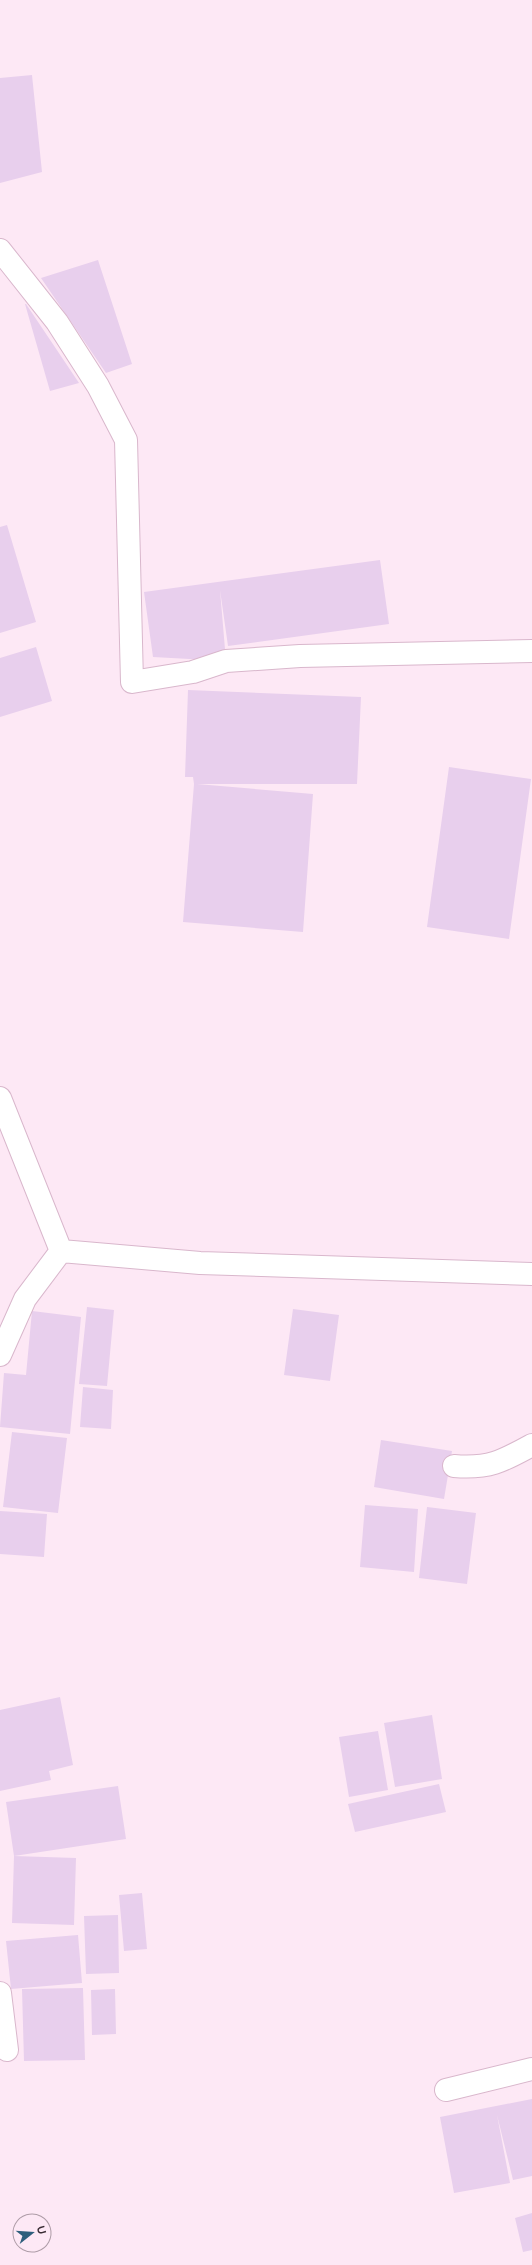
<svg xmlns="http://www.w3.org/2000/svg" width="532" height="2265" viewBox="0 0 532 2265" font-family="Raleway,sans-serif">
<style>
.building{fill:#e8cfed}
.lines{fill:none;stroke-linecap:round;stroke-linejoin:round}
.minor-casing{stroke:#d9b7cc;stroke-width:24}
.minor{stroke:#fff;stroke-width:22}
</style>
<rect width="100%" height="100%" fill="#fde8f5"/>
<path class="building" d="M32,75L42,172L0,183V78Z
M98,260L132,364L106,373L41,278Z
M25,304H26L79,383L50,391Z
M7,525L36,622L0,633V527Z
M380,560L389,624L228,646L220,590L226,661L153,657L144,592Z
M36,647L52,701L0,717V658Z
M188,690L361,697L357,784H197L313,794L303,932L183,922L194,784L193,777H185Z
M449,767L531,779L509,939L427,927Z
M87,1307L114,1310L107,1386L79,1384Z
M293,1309L339,1315L330,1381L284,1375Z
M32,1311L81,1317L70,1434L0,1427L4,1373L26,1375Z
M83,1387L113,1390L111,1429L80,1427Z
M12,1432L67,1438L58,1513L3,1507Z
M381,1440L452,1451L444,1499L374,1487Z
M365,1505L418,1509L414,1572L360,1567Z
M427,1507L476,1513L467,1584L419,1578Z
M0,1511L47,1514L44,1557L0,1554Z
M60,1697L73,1765L49,1771L51,1780L0,1791V1710Z
M432,1715L442,1779L395,1787L384,1723Z
M378,1731L388,1790L349,1797L339,1737Z
M439,1784L446,1812L355,1832L348,1804Z
M118,1786L126,1839L14,1856L76,1858L74,1925L12,1923L14,1856L6,1802Z
M142,1893L147,1949L124,1951L119,1895Z
M118,1915L119,1973L86,1974L84,1916Z
M78,1935L82,1983L11,1989L6,1941Z
M83,1988L85,2060L24,2061L22,1989Z
M115,1989L116,2034L92,2035L91,1990Z
M532,2099V2176L513,2180L497,2115L510,2183L454,2193L440,2117Z
M532,2213V2250L523,2252L515,2218Z"/>
<g class="lines">
<defs>
<path id="minor" d="M0,250L57,322L98,386L126,440L132,682L193,672L226,661L300,656L532,651
M0,1098L61,1251L200,1263L532,1274
M0,1355L25,1299L61,1251
M454,1466C489,1469 503,1461 532,1445
M0,1993L7,2050
M446,2090L532,2069"/>
</defs>
<use href="#minor" class="minor-casing"/>
<use href="#minor" class="minor"/>
</g>
<g transform="translate(32 2233) rotate(73)"><circle r="19" fill="#fde8f5" stroke="#ae9ca7"/>
<path d="M0-3L7 15L0 10L-7 15Z" fill="#2e5e7c"/>
<text y="-6" font-size="11" font-weight="bold" text-anchor="middle" fill="#382b33">U</text>
</g>
</svg>
